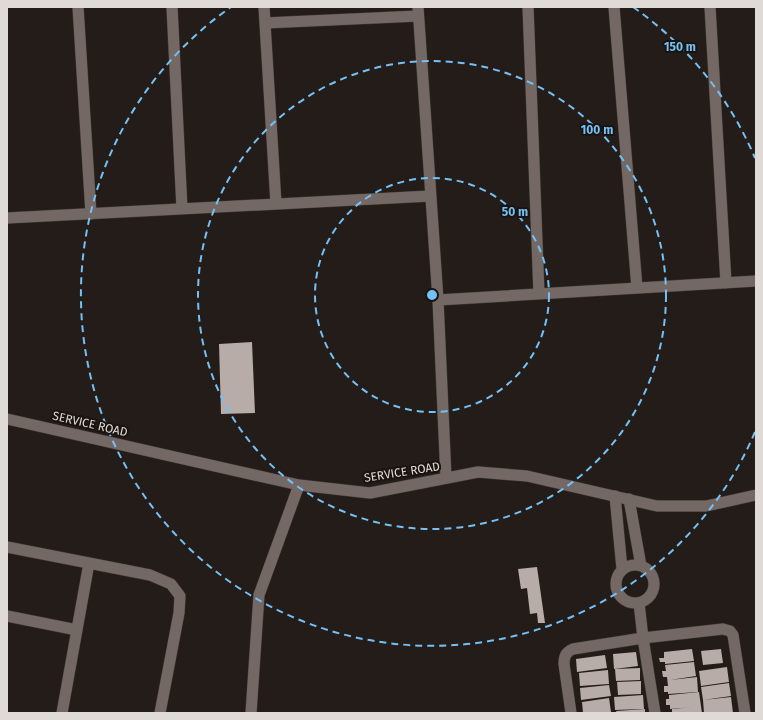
<svg xmlns="http://www.w3.org/2000/svg" width="763" height="720" viewBox="0 0 763 720" font-family="'Fira Sans',sans-serif">
<style>
.building{fill:#b7aca7}
.lines{fill:none;stroke-linecap:round;stroke-linejoin:round}
.minor-casing{stroke:#403937;stroke-width:12}
.tertiary-casing{stroke:#403937;stroke-width:12}
.minor{stroke:#736864;stroke-width:11}
.tertiary{stroke:#736864;stroke-width:11}
.ring{fill:none;stroke:#73c1f6;stroke-width:2;stroke-dasharray:7 5}
.labels{text-anchor:middle;dominant-baseline:central;stroke-width:4;stroke-linejoin:round;paint-order:stroke}
.street-label{font-size:12px;fill:#e0dad7;stroke:#1a130f}
.centre{fill:#73c1f6;stroke:#1a130f;stroke-width:2}
.ring-label{font-size:12px;text-anchor:middle;font-weight:bold;fill:#73c1f6;stroke:#1a130f;stroke-width:4;stroke-linejoin:round;paint-order:stroke}
</style>
<rect width="100%" height="100%" fill="#241c18"/>
<path class="building" d="M252,342L255,413L221,414L219,344Z
M537,567L545,623H538L537,613L530,614L527,588L521,589L518,569Z
M692,649L694,661L665,664V662H660L659,658H664V652Z
M721,649L723,663L703,665L701,651Z
M636,652L638,666L614,669L613,654Z
M605,655L607,668L577,672L576,659Z
M694,662L696,676L670,680L697,677L698,692L668,694V692H664V686H668L667,677H663L662,671H666L665,665Z
M727,667L729,682L701,686L699,671Z
M640,668V680L616,681L615,669Z
M608,670L609,684L580,686L579,673Z
M641,681V694L618,695L617,682Z
M729,683L731,696L703,700L701,687Z
M609,685L611,696L581,700L580,688Z
M699,692L702,713H672V709L693,707L670,709V705H666V699H669V695Z
M643,695L644,709L615,710L614,697Z
M731,697L733,713H704L703,700Z
M609,698L611,712L599,713H583L582,702Z
M645,709V713H617L616,711Z"/>
<g class="lines">
<defs>
<path id="minor" d="M78,7L91,214
M172,7L182,209
M264,7L276,204
M418,7L438,300L446,478
M528,7L539,294
M614,7L637,288
M710,7L726,283
M265,23L418,16
M7,218L430,196
M438,300L756,281
M615,496L622,569
M629,499L641,566
M7,547L150,575L171,584L180,596L179,613L160,713
M616 584a19 19 0 1 1 38 0a19 19 0 1 1-38 0Z
M639,603L643,638L655,713
M7,616L77,630
M62,713L89,563
M571,713L564,664C564,656 566,652 573,649L643,638L723,629L730,631L733,635L745,713"/>
<path id="tertiary" d="M7,419L299,485L370,493L478,472L527,476L657,506H706L756,495
M251,713L259,595L299,485"/>
</defs>
<use href="#minor" class="minor-casing"/>
<use href="#tertiary" class="tertiary-casing"/>
<use href="#minor" class="minor"/>
<use href="#tertiary" class="tertiary"/>
</g>
<g class="ring">
<circle cx="432" cy="295" r="117"/>
<circle cx="432" cy="295" r="234"/>
<path d="M755 432A351 351 0 1 1 231 7M633 7A351 351 0 0 1 755 158"/>
</g>
<g class="labels">
<g class="street-label">
<text transform="translate(90 424) rotate(13)">SERVICE ROAD</text>
<text transform="translate(402 472) rotate(-9)">SERVICE ROAD</text>
</g>
</g>
<circle cx="432" cy="295" r="6" class="centre"/>
<g class="ring-label">
<text x="680" y="51">150 m</text>
<text x="597" y="134">100 m</text>
<text x="515" y="216">50 m</text>
</g>
<rect width="763" height="720" fill="none" stroke="#e0dad7" stroke-width="16"/>
</svg>
